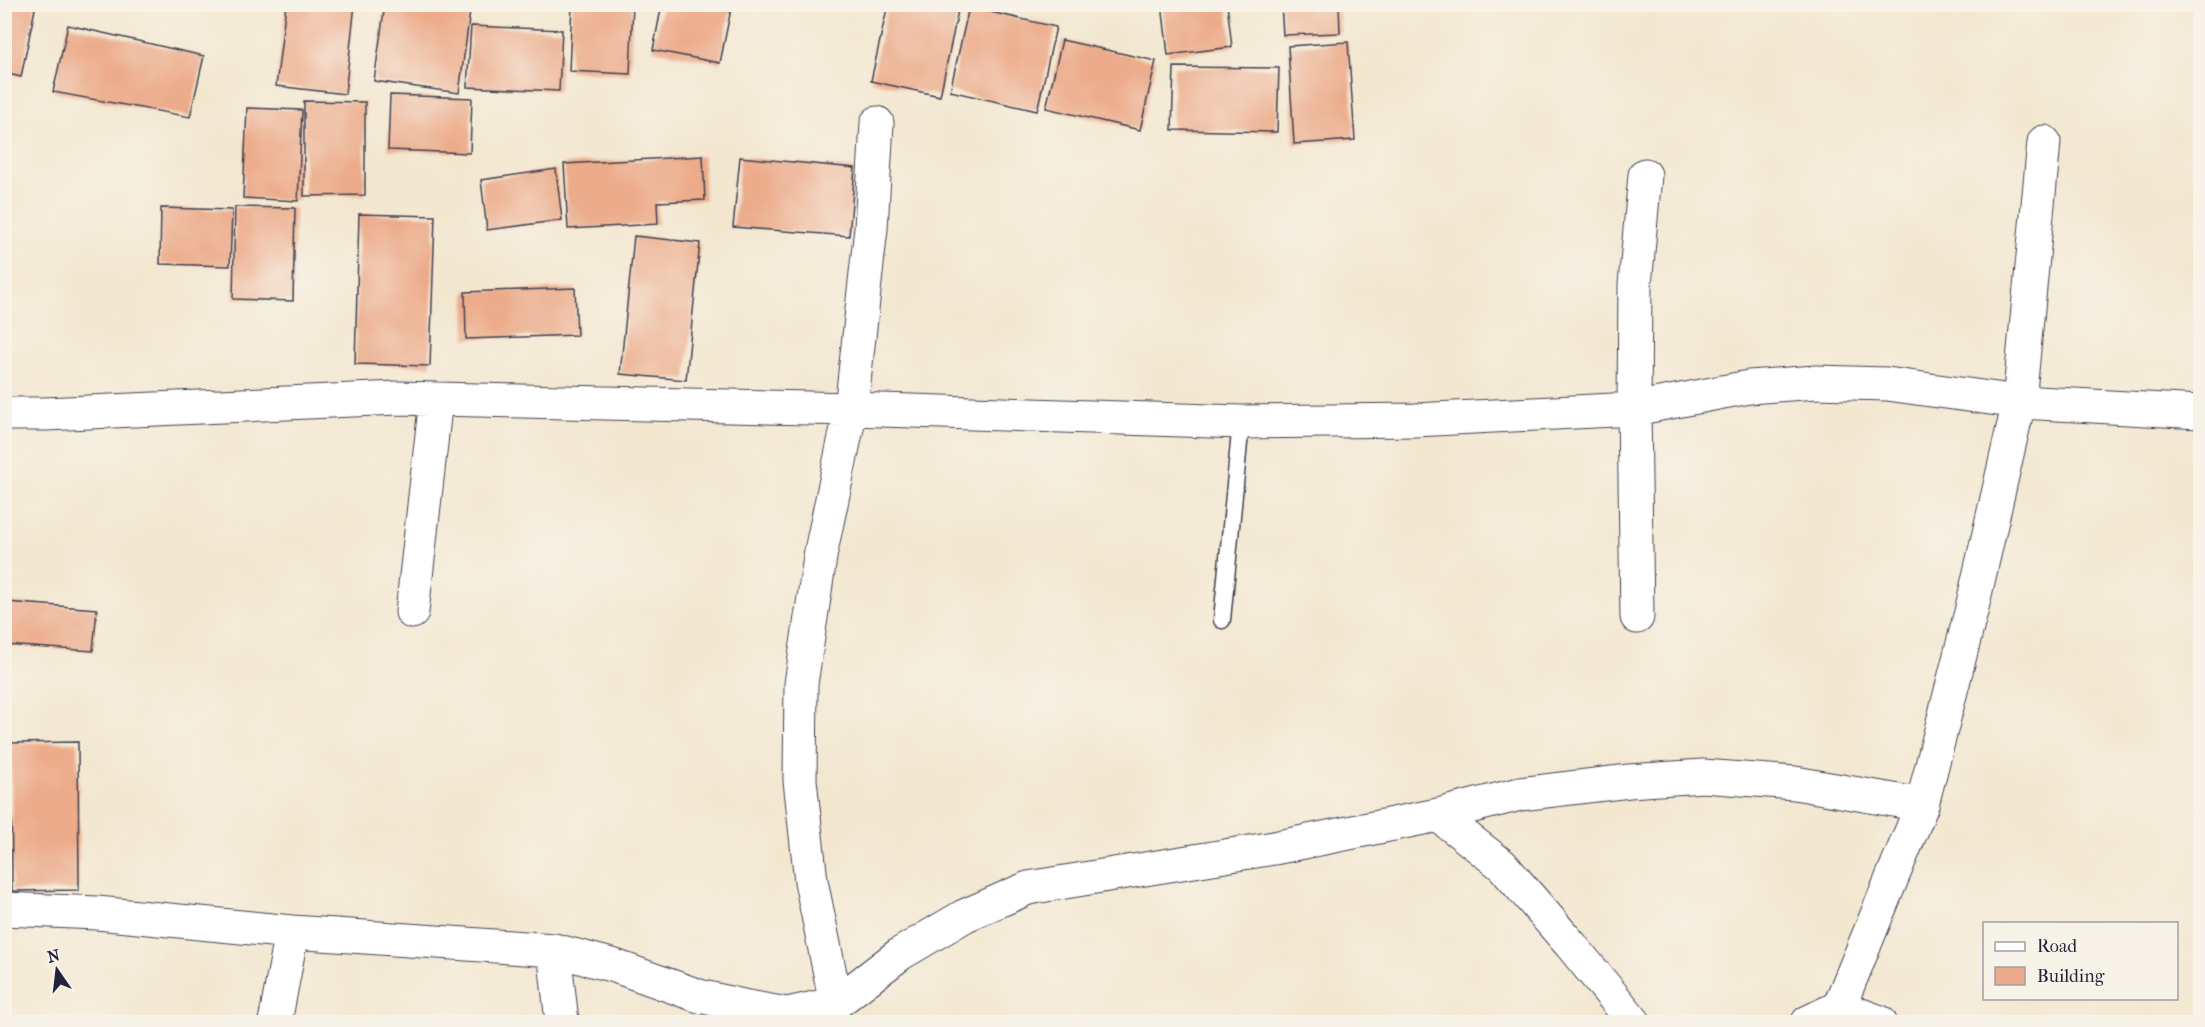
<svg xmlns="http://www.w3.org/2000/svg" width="2205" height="1027" viewBox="0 0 2205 1027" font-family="'IM FELL French Canon',serif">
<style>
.building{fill:#ecab8a}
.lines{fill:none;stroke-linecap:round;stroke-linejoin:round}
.lane-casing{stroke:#414051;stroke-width:19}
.street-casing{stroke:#414051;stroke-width:35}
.lane{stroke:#fff;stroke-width:16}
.street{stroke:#fff;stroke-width:33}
</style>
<rect width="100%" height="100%" fill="#f7f3e8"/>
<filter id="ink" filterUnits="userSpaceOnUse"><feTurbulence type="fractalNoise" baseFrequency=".0167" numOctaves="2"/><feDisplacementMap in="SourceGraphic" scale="12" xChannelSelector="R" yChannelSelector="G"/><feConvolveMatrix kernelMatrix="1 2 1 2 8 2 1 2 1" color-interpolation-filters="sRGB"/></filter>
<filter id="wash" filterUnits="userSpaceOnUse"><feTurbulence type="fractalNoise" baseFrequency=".008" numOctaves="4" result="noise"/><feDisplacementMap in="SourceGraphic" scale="24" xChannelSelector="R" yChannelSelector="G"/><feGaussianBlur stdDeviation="1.35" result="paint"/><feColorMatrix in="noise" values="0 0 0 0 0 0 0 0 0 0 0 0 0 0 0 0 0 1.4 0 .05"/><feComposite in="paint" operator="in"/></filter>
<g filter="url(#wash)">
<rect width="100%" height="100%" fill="#f3e7d0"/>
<g id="blocks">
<path class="building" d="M4,4H36L21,77L4,73Z
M286,4H355L345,94L276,86Z
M385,4H471L459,93L374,81Z
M572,4H633L630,74L569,71Z
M662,4H732L720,63L653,50Z
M888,4L959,6L940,96L871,81Z
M1162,4H1227L1232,47L1168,55Z
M1281,4H1339L1340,33L1283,35Z
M969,7L1056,27L1037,111L950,91Z
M68,25L204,56L190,117L53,92Z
M471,26L562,30L559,91L467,87Z
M1062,40L1156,61L1140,130L1046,108Z
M1348,42L1355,140L1294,144L1288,46Z
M1174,67L1279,68L1277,132L1172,130Z
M390,95L472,98L470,153L388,150Z
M304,101L365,102V195L304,196Z
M247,108L302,110L298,201L243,198Z
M703,156L705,200L657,202L658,224L568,229L564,164Z
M740,157L855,168L849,236L733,227Z
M556,169L562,220L487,230L481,180Z
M235,207L295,208L293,301L233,299Z
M161,208L232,210L230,266L160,264Z
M359,214L435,216L430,366L355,364Z
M634,236L700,243L686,380L620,374Z
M575,288L577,335L466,339L465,292Z
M6,602L97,609L93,651L4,645Z
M78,742L79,890L12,891L11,743Z"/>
</g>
</g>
<g filter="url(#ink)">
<use href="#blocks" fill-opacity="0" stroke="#414051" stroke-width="1.5"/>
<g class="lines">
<defs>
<path id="lane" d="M1222,620L1241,422"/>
<path id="street" d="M4,414H45L398,398L851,409L1241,422L1415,420L1634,409L1749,387L1816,382L1887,384L2019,402L2200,412
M412,612L436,399
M1637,617L1634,409L1635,285L1645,175
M1438,815L1502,865L1571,945L1634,1022
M4,909L97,913L292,932L554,950L615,966L699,996L748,1007L787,1014L836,1003L900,954L964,916L1028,888L1274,848L1438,815L1520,794L1629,781L1703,776L1795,783L1922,805
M554,950L562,1022
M836,1003L811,881L800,780L801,684L821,551L851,409L871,228L877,123
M1839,1007L1922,805L1971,612L2019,402L2044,142
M275,1022L292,932
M1808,1022L1839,1007L1880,1022"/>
</defs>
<use href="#lane" class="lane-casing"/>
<use href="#street" class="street-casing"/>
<use href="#lane" class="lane"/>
<use href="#street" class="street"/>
</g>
</g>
<rect width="2205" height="1027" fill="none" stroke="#f7f3e8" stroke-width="24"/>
<rect x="1983" y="922" width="195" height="78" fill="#f7f3e8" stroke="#a29fa3" stroke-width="1.5"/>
<rect x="1995" y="942" width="30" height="9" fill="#ffffff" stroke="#a29fa3" stroke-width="1.5"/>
<text x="2037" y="952" font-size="18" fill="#22223b">Road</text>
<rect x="1995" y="967" width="30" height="18" fill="#ecab8a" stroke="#a29fa3" stroke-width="1.5"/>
<text x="2037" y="982" font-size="18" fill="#22223b">Building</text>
<g transform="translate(57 970) rotate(346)" stroke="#f7f3e8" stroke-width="4.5" paint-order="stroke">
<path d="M0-4.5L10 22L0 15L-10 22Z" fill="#22223b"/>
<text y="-9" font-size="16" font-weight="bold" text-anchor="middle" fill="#22223b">N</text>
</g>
</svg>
